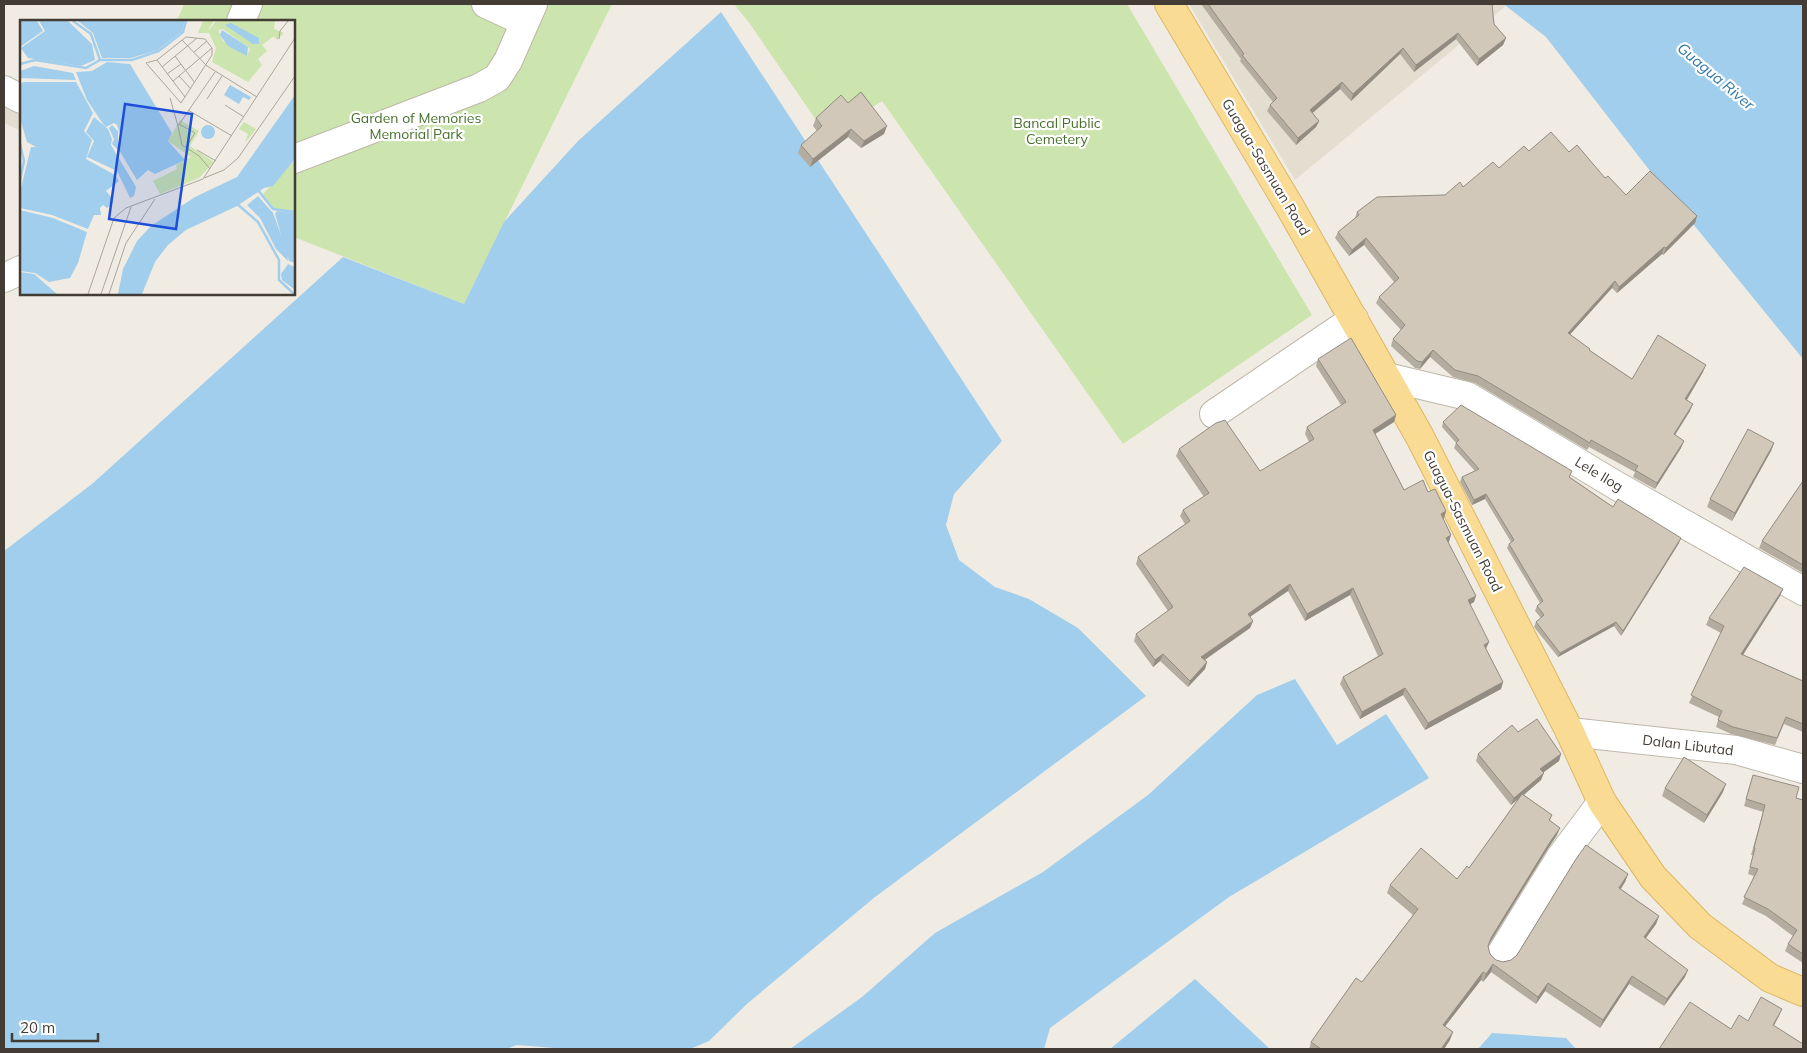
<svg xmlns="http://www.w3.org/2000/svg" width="1807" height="1053" viewBox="0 0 1807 1053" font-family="Mulish,sans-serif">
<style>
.residential{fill:#e4ded1}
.green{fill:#cce4ad}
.water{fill:#a1ceec}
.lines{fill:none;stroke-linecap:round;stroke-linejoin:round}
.minor-casing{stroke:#beb7a9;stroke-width:30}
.major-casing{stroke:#ddb765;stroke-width:30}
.minor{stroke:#fff;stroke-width:28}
.major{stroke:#f9db94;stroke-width:28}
.wall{fill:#b4ac9f}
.shaded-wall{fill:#928c82}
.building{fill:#d1c8b9;stroke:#928c82}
.labels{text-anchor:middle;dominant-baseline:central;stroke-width:4.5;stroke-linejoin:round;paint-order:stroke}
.park-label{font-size:14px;fill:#46702b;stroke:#fff}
.street-label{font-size:14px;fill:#423c34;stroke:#fff}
.water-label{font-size:15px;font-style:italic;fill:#3378a7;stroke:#fff}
.inset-river{fill:none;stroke:#a1ceec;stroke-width:2.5}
.inset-road{fill:none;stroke:#aba69d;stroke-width:1}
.view{fill:#1d4ed8;fill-opacity:0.15;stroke:#1d4ed8;stroke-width:2.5}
.inset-edge{fill:none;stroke:#423c34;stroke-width:2.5}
</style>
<rect width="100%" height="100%" fill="#f1ece3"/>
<path class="residential" d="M1189,4H1505L1506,6L1295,180Z
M4,82L21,91V131L4,123Z"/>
<path class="green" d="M184,4H612L464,304L294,237V21H177Z
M734,4H1127L1312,315L1123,444L882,101L827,136L750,24Z"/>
<path class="water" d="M1505,4H1803V359L1654,176L1546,37L1506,6Z
M721,12L1002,441L954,494L946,525L959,560L995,587L1029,599L1078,628L1146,696L875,897L748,1003L709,1041L690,1049H567L517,1045L506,1049H4V551L92,484L343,257L464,304L504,222L578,141Z
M1295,679L1337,745L1386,714L1429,778L1229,897L1050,1028L1044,1049H790L862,997L935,933L1043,872L1148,795L1257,695Z
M1195,979L1270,1049H1110Z
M1492,1033L1566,1038L1576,1049H1478Z"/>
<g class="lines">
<defs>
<path id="minor" d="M486,4L525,22
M241,21L248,4
M4,90L21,99
M294,159L479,88L497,78L508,61L533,4
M4,278L21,270
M1387,377L1467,396L1617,486L1803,591
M1214,414L1354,319
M1570,732L1736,750L1803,769
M1501,954L1560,858L1602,802"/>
<path id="major" d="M1169,4L1290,207L1420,437L1570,732L1602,802L1653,877L1700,926L1770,978L1803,992"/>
</defs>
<use href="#minor" class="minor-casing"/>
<use href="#major" class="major-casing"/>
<use href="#minor" class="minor"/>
<use href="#major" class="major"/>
</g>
<path class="wall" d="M1201,4H1492L1494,24L1506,38L1503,45L1477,66L1456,39L1414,72L1400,54L1351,101L1340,89L1312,113L1319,121L1316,127L1296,145L1267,111L1270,105L1273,102L1240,61L1241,59Z
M848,103L884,134L861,148L848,137L810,167L798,153L801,145L817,131L813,126L816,118Z
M1529,151L1569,152L1605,178L1626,195L1697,216L1695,223L1663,255L1662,254L1617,293L1612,288L1570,334L1589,350L1632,379L1703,372L1687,400L1690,411L1675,435L1681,448L1655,489L1633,477L1635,472L1589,447L1587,450L1475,383L1453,377L1430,357L1420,369L1415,368L1391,346L1393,339L1401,330L1376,303L1379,297L1394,282L1364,245L1349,256L1335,238L1338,232L1355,218L1357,212L1445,195L1463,187L1499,168Z
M1318,359L1396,415L1394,422L1375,434L1404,490L1428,492L1446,511L1444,518L1443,519L1451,535L1448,542L1474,602L1470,604L1486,649L1503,682L1501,689L1425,730L1403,695L1360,719L1340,684L1343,677L1378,656L1350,595L1305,621L1288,591L1250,617L1253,621L1250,628L1204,660L1207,662L1205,669L1188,687L1160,661L1153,667L1134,641L1136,634L1168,611L1136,564L1138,557L1185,524L1180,516L1183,510L1204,497L1176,456L1179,449L1260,471L1309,442L1305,434L1307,427L1341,405L1316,366Z
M1443,422L1570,477L1613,507L1679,543L1621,636L1614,626L1558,657L1534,627L1536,622L1541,618L1535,611L1537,606L1540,603L1507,548L1509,544L1511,542L1485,499L1472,505L1460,482L1462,477L1475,471L1454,448L1456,443L1442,427Z
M1774,443L1771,451L1732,521L1707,507L1710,499Z
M1803,481V573L1759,548L1762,541Z
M1783,589L1780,596L1743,655L1803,681V732L1784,724L1775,745L1731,734L1716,727L1719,717L1689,703L1721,633L1706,625L1709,618Z
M1518,732L1561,754L1559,761L1543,773L1541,780L1524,795L1552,815L1550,820L1557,835L1547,850L1489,944L1488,946L1490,954L1496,960L1503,962L1511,960L1628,874L1625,882L1621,889L1659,916L1656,924L1645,939L1685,977L1664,1006L1629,984L1600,1028L1545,991L1536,1004L1491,972L1483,982L1481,980L1445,1026L1450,1040L1444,1049H1309L1311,1042L1362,982L1413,915L1387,893L1390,885L1457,879L1469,868L1519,798L1511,805L1476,761L1478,754Z
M1753,775L1796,798L1803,800V963L1785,951L1788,944L1793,936L1766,916L1742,904L1754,876L1748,874L1753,855H1751L1763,812L1744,806Z
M1665,788L1723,792L1704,823L1662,796Z"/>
<path class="shaded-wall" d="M1458,33L1456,39L1414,72L1416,65Z
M1506,38L1503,45L1477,66L1479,59Z
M1403,48L1400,54L1351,101L1353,94Z
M1342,82L1340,89L1308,117L1310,110Z
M1319,121L1316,127L1296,145L1298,138Z
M887,126L884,134L861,148L864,141Z
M851,129L848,137L810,167L813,159Z
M1697,216L1695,223L1663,255L1666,248Z
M1366,238L1364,245L1349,256L1352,250Z
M1664,247L1662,254L1617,293L1619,287Z
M1615,281L1612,288L1566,339L1568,333Z
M1433,350L1430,357L1420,369L1422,362Z
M1706,365L1703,372L1683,406L1685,399Z
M1693,404L1690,411L1671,441L1674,434Z
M1396,415L1394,422L1370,437L1373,430Z
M1684,441L1681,448L1655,489L1657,483Z
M1774,443L1771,451L1732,521L1735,513Z
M1486,494L1485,499L1472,505L1474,500Z
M1446,511L1444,518L1438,521L1441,514Z
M1451,535L1449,542L1443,545L1446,538Z
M1681,538L1679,543L1621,636L1623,631Z
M1290,584L1288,591L1245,620L1248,614Z
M1353,588L1350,595L1305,621L1307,614Z
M1783,589L1780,596L1739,661L1741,654Z
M1476,596L1474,602L1466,607L1468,600Z
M1253,621L1250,628L1199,664L1201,657Z
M1616,622L1614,626L1558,657L1560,653Z
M1489,642L1486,649L1484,645Z
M1163,654L1160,661L1153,667L1155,660Z
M1207,662L1205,669L1188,687L1190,681Z
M1503,682L1501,689L1425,730L1428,723Z
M1405,688L1403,695L1360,719L1362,712Z
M1561,754L1559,761L1538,776L1540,769Z
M1544,773L1541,780L1511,805L1514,798Z
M1726,784L1723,792L1704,823L1707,815Z
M1560,828L1557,835L1547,850L1488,946L1491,938L1550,842Z
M1628,874L1625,882L1616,895L1619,888Z
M1659,916L1656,924L1641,945L1644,937Z
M1493,964L1491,972L1483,982L1486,974Z
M1688,970L1685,977L1664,1006L1667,999Z
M1483,972L1481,980L1440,1033L1443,1025Z
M1632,976L1629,984L1600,1028L1603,1020Z
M1548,983L1545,991L1536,1004L1538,997Z
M1782,1009L1779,1016L1770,1033L1773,1025Z
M1453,1032L1450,1040L1444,1049H1441Z"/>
<path class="building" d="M1208,4H1492L1494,24L1506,38L1479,59L1458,33L1416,65L1403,48L1353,94L1342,82L1310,110L1319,121L1298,138L1270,105L1277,98L1242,55L1244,54Z
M861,92L887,126L864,141L851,129L813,159L801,145L822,126L816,118L841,95L848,103Z
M1551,132L1569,152L1577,145L1605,178L1608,176L1626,195L1650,171L1697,216L1666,248L1664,247L1619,287L1615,281L1568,333L1590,349L1589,350L1632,379L1658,335L1706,365L1685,399L1693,404L1674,434L1684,441L1657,483L1635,470L1638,466L1591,440L1590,443L1478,376L1455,370L1433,350L1422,362L1417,361L1393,339L1405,325L1379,297L1399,278L1366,238L1352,250L1338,232L1359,215L1357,212L1377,197L1445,195L1460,182L1463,187L1493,162L1499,168L1524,146L1529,151Z
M1351,338L1396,415L1373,430L1404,490L1423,480L1428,492L1435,489L1446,511L1441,514L1451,535L1446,538L1476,596L1468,600L1489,642L1484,645L1503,682L1428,723L1405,688L1362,712L1343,677L1383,654L1353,588L1307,614L1290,584L1248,614L1253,621L1201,657L1207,662L1190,681L1163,654L1155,660L1136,634L1173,607L1138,557L1190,521L1183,510L1209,493L1179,449L1216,423L1225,420L1260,471L1314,439L1307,427L1346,402L1318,359Z
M1461,405L1572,471L1569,477L1613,507L1618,499L1681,538L1623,631L1616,622L1560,653L1536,622L1544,615L1537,606L1543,601L1509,544L1514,540L1486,494L1474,500L1462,477L1479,469L1456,443L1459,440L1443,422Z
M1748,429L1774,443L1735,513L1710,499Z
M1803,481V565L1762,541Z
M1744,567L1783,589L1741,654L1803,681V724L1786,717L1777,738L1733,727L1718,720L1722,711L1691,695L1724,626L1709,618Z
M1537,719L1561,754L1540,769L1544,773L1514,798L1478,754L1512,725L1518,732Z
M1684,757L1726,784L1707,815L1665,788Z
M1753,775L1799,787L1796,798L1803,800V954L1788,944L1797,930L1768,909L1744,897L1758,869L1750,867L1755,848H1754L1765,805L1746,799Z
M1522,794L1552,815L1549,820L1560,828L1550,842L1491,938L1488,946L1490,954L1496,960L1503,962L1511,960L1517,955L1576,859L1586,845L1628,874L1619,888L1659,916L1644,937L1688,970L1667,999L1632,976L1603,1020L1548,983L1538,997L1493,964L1486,974L1483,972L1443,1025L1453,1032L1441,1049H1321L1311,1042L1356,978L1362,982L1418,909L1390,885L1421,848L1457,879L1467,866L1469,868Z
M1761,997L1782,1009L1773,1025L1803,1044V1049H1659L1690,1002L1731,1029L1739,1015L1748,1021Z"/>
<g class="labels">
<g class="park-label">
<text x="416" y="118">Garden of Memories<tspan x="416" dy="16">Memorial Park</tspan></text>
<text x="1057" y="123">Bancal Public<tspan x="1057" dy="16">Cemetery</tspan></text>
</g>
<g class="street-label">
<text transform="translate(1266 167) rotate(59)">Guagua-Sasmuan Road</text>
<text transform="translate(1599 474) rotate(31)">Lele Ilog</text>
<text transform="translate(1463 521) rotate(63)">Guagua-Sasmuan Road</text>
<text transform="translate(1688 745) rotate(7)">Dalan Libutad</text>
</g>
<g class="water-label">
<text transform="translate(1716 76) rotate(40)">Guagua River</text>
</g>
</g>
<g transform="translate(20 20)">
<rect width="275" height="275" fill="#f1ece3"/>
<path d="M183,1H194L189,8V10L196,1H255L254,9L264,13L257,20L254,16L242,25L247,31L238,39L242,45L228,62L192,42L196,28L191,17L189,13H178ZM203,9L230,29L227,36L203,21L198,10ZM160,100L179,111L170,126L194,142L179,158L140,174L133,161L157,149L156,145L171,137L148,121ZM224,102L236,109L225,123L228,114L219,109ZM275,140V192L253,188L243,174Z" fill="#cce4ad" fill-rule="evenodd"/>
<path d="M0,1H17L23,11L0,27ZM19,1H48L72,24L75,40L61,46L8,38L1,28L25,11ZM58,1H165L162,11L138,30L111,38H82L73,13ZM211,3L239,18V24H233L205,5ZM202,10L228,27L227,36L208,26L200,15ZM87,42L110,44L152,113L148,121L165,140L135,154L128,150L117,160L99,130L101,117L97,105L94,103L86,107L83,104L67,80L56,52L72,51ZM14,46L53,53L56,60L0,58V51ZM4,62H56L73,93L64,111L72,120L66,139L95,155L99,161L86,171L93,179L92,184L87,188L83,185L80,188L81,195H74L68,209L32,195L0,188V172L11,127H16L7,122L0,98V64ZM210,65L231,77L229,80L223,77L219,84L204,75ZM275,75V139L253,166L244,168L217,186L166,210L148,225L135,242L122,274H98L103,249L117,221L131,206L175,177L217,157ZM74,97L88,109L92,119L91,125L116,167L114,176L110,178L97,151L67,137L74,121L66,112ZM92,105L98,111V130L92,124L94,119L89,108ZM181 112a7 7 0 1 1 14 0a7 7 0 1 1-14 0ZM238,176L253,193L267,231L268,241L256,229L240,198L227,185ZM0,190L33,198L67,212L58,243L50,258L29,262L15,253L0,251ZM257,191L275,193V243L269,241L255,194ZM268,244L275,247V270L262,260L261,254ZM0,252L14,254L37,274H0Z" fill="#a1ceec"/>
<path class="inset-river" d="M53,1L71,14L80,40M0,44L15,40L66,48L80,40H112L139,31L163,12L166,1M0,124L4,141L0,160M238,170L253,189L275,192M216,183L238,202L259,240V260L274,274"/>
<path class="inset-road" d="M166,17L185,19L192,28V35L161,83L126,43L137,40ZM259,19L260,11L268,1M162,20L187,46L237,77M174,32L187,21M155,36L175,63M137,40L165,77M142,47L177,18M147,54L161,44M159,56L171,69M153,61L192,28M150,78L158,106L195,52M187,79L202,56M205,85L224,97M168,90L212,116M159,104L175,113L166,127M158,106L162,125L179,136L190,149M177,130L196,141M184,158L204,150L218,138L275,56M68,274L94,198L106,188L183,159L275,18M81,274L111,187M89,274L106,223L135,179"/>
<path class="view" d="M105,84L172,94L156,209L89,199Z"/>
<rect width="275" height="275" class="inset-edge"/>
</g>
<rect width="1807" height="1053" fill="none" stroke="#423c34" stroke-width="10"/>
<path d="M12 1033v8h86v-8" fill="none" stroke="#423c34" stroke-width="2.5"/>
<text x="20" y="1033" font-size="15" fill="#423c34" stroke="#ffffff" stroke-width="4" paint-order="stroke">20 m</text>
</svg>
